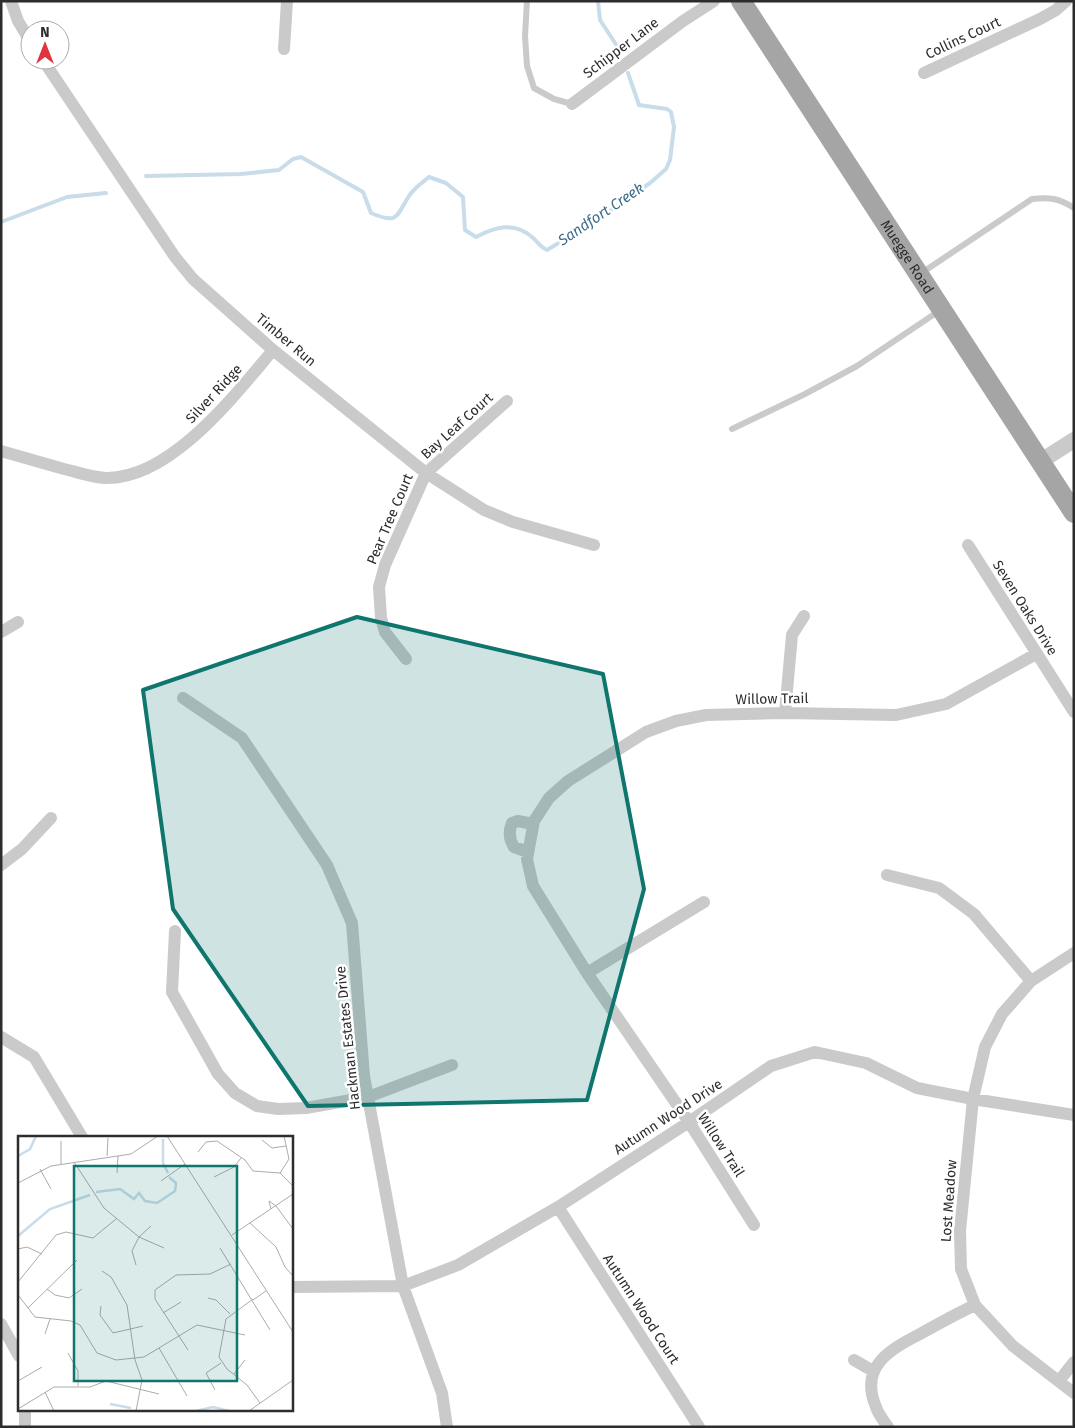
<svg xmlns="http://www.w3.org/2000/svg" width="1075" height="1428" viewBox="0 0 1075 1428" font-family="'Fira Sans',sans-serif">
<style>
.lines{fill:none;stroke-linecap:round;stroke-linejoin:round}
.stream{stroke:#c8dcea;stroke-width:4}
.service{stroke:#cacaca;stroke-width:6}
.minor{stroke:#cacaca;stroke-width:12}
.tertiary{stroke:#cacaca;stroke-width:16}
.primary{stroke:#a5a5a5;stroke-width:20}
.marked{fill:#0f766e;fill-opacity:0.2;stroke:#0f766e;stroke-width:4;stroke-linejoin:round}
.labels{text-anchor:middle;dominant-baseline:central;stroke-width:5;stroke-linejoin:round;paint-order:stroke}
.street-label{font-size:14px;fill:#2d2d2d;stroke:#fff}
.water-label{font-size:15px;font-style:italic;fill:#3e6d8c;stroke:#fff}
.inset-river{fill:none;stroke:#c8dcea;stroke-width:2.5}
.inset-road{fill:none;stroke:#ababab;stroke-width:1}
.view{fill:#0f766e;fill-opacity:0.15;stroke:#0f766e;stroke-width:2.5}
.inset-edge{fill:none;stroke:#2d2d2d;stroke-width:2.5}
</style>
<rect width="100%" height="100%" fill="#fff"/>
<g class="lines">
<path class="stream" d="M598,1L600,20L619,49
M146,176L241,174L279,170L293,159L301,157L363,192L371,213C399,225 396,216 409,196C414,188 422,183 429,177L446,183L463,197L465,230L476,237C495,227 514,221 532,237C538,242 540,247 547,250L562,241L578,228L600,218L650,183L666,169L670,160L674,127L671,112L667,109L639,105L628,73
M1,222L67,197L106,193"/>
<path class="service" d="M527,1L525,36L527,66L534,88L554,99L572,104
M920,274L1032,199C1049,197 1059,198 1074,208
M732,429L805,394L857,366L939,311"/>
<path class="minor" d="M11,1L18,21L30,41
M284,49L287,1
M43,60L175,257L193,279L273,350L426,473L484,510L513,522L594,545
M924,73L1040,19L1056,10L1066,1
M572,104L683,21L714,1
M1,451C22,457 43,463 64,469C77,472 91,477 105,478C170,480 235,395 273,350
M968,545L1074,712
M1,632L18,622
M406,659L385,632L381,618L379,587L385,565L426,473L507,401
M183,698L242,738L327,865L352,923L364,1076L403,1286L442,1393L447,1427
M785,713L792,635L804,616
M528,852L514,847C509,839 508,832 512,823L518,821L533,824
M1,865L22,849L51,818
M887,875L939,888L974,914L1031,981
M175,931L172,992L218,1074L235,1093L257,1106L278,1109L306,1108L368,1097L452,1065
M1074,953L1031,981L1002,1014L985,1047L973,1099L960,1231L961,1269L975,1305L1013,1346L1074,1393
M587,973L704,902
M1,1037L34,1057L82,1137
M558,1207L699,1427
M754,1225L689,1122L587,973L533,886L527,859L534,821L549,798L568,781L646,732L676,721L706,715L785,713L896,715L946,704L1036,654
M291,1287L403,1286L458,1265L558,1207L689,1122L771,1066L815,1052L866,1063L917,1088L973,1099L1074,1115
M1,1324L19,1356
M854,1360L873,1371
M1059,1381L1074,1362
M25,1427V1409
M888,1427C884,1421 878,1414 876,1407C859,1367 889,1350 920,1334C938,1324 956,1314 975,1305"/>
<path class="tertiary" d="M1041,461L1074,440"/>
<path class="primary" id="s1" d="M741,1L1074,513"/>
</g>
<path class="marked" d="M357,617L603,674L644,889L587,1100L308,1106L173,909L143,690Z"/>
<g class="labels">
<g class="street-label">
<text transform="translate(963 38) rotate(-25)">Collins Court</text>
<text transform="translate(621 48) rotate(-37)">Schipper Lane</text>
<text stroke="none"><textPath href="#s1" startOffset="305">Muegge Road</textPath></text>
<text transform="translate(286 340) rotate(40)">Timber Run</text>
<text transform="translate(214 394) rotate(-47)">Silver Ridge</text>
<text transform="translate(457 426) rotate(-42)">Bay Leaf Court</text>
<text transform="translate(390 519) rotate(-67)">Pear Tree Court</text>
<text transform="translate(1025 608) rotate(58)">Seven Oaks Drive</text>
<text transform="translate(772 699) rotate(-1)">Willow Trail</text>
<text transform="translate(348 1038) rotate(-96)">Hackman Estates Drive</text>
<text transform="translate(668 1117) rotate(-33)">Autumn Wood Drive</text>
<text transform="translate(721 1145) rotate(57)">Willow Trail</text>
<text transform="translate(949 1201) rotate(-86)">Lost Meadow</text>
<text transform="translate(641 1309) rotate(57)">Autumn Wood Court</text>
</g>
<g class="water-label">
<text transform="translate(601 214) rotate(-34)">Sandfort Creek</text>
</g>
</g>
<g transform="translate(18 1136)">
<rect width="275" height="275" fill="#fff"/>
<path class="inset-river" d="M145,3V27L150,37M0,20L12,13L18,0M78,56L102,53L116,63L121,57L127,65L139,67L157,55L158,47L151,41M0,100L32,73L72,59M92,268L113,272M178,275L195,271L211,275"/>
<path class="inset-road" d="M149,0L275,196M244,4L254,12L268,10M43,5V28M199,5L227,24L235,35L262,37L275,50M180,16L188,6L199,5M89,20L90,2M56,26L86,72L121,101L146,112M22,33L33,53M99,37L100,20M262,37L271,23L266,0M196,41L216,31L223,22M143,45L167,28M0,47L33,30L113,18L140,0M258,70L275,93M253,73L251,65L258,70M232,87L258,111L267,131L275,140M214,99L275,58M202,112L252,194M0,113L9,111L24,118M118,129L114,115L121,101L133,90M84,135L93,141L109,169L117,224L124,244L118,275M0,146L38,99L48,96L75,102L98,83M29,153L37,159L51,162L64,153M0,159L17,181L53,185L62,189L79,217L98,224L126,221L179,189L227,199M190,162L198,164L212,178M235,163L208,183L201,221L209,233L229,249L242,267M235,164L248,155M83,170L82,179L95,197L125,190M10,172L59,124M145,177L163,166M27,198L32,183M141,212L169,260M170,214L137,163V154L158,139L192,138L213,128M50,217L60,235V250M216,238L227,224M0,245L24,231M197,254L188,237L203,227M27,256L36,275M0,273L36,251H72L88,245L141,258M231,275L275,244"/>
<path class="view" d="M56,30H219V245H56Z"/>
<rect width="275" height="275" class="inset-edge"/>
</g>
<rect width="1075" height="1428" fill="none" stroke="#2d2d2d" stroke-width="5"/>
<g transform="translate(45 45)"><circle r="24" fill="#ffffff" stroke="#ababab"/>
<path d="M0-4L9 19L0 12L-9 19Z" fill="#df353e"/>
<text y="-8" font-size="14" font-weight="bold" text-anchor="middle" fill="#2d2d2d">N</text>
</g>
</svg>
